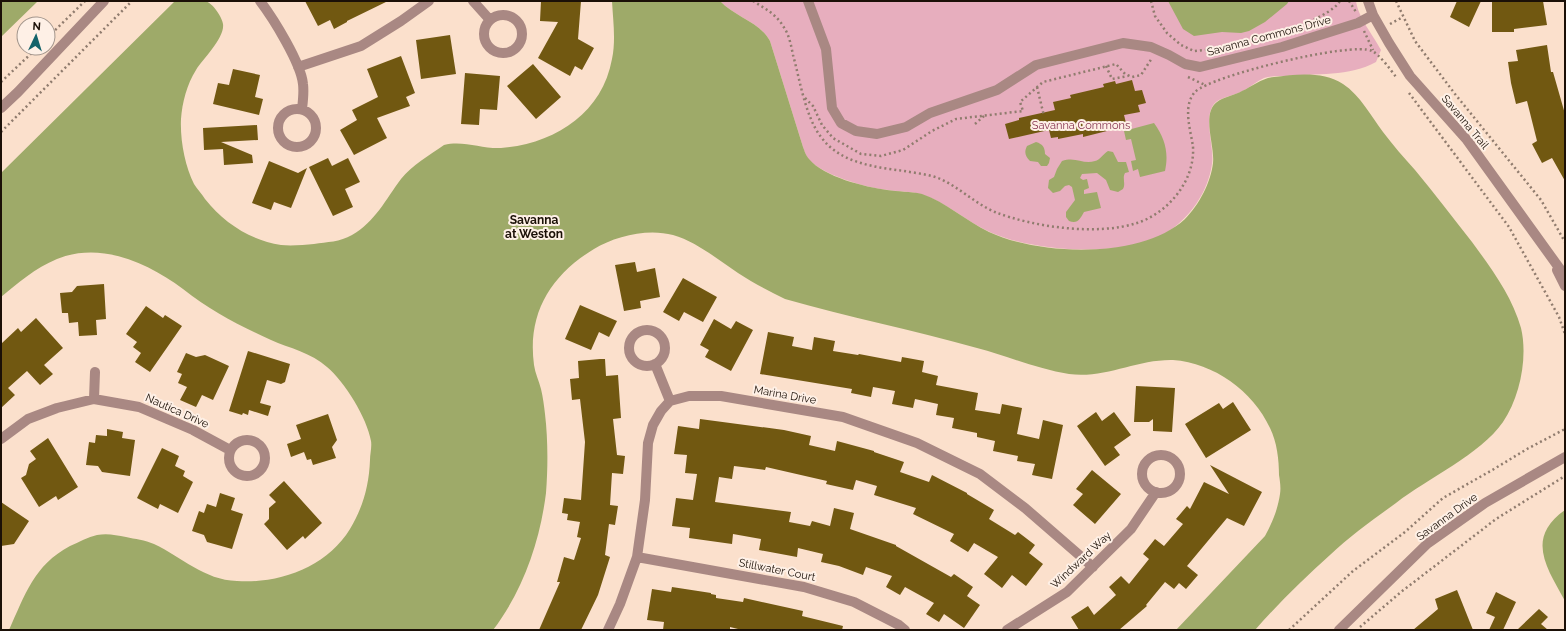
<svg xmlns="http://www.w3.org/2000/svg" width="1566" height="631" viewBox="0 0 1566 631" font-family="Raleway,sans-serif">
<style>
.green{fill:#e7aebe}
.water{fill:#9eaa69}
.building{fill:#715811}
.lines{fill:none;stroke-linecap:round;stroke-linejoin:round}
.path{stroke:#907c6e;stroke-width:2.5;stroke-dasharray:2 3;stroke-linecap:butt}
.street{stroke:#a98883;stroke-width:10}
.labels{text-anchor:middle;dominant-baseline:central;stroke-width:4;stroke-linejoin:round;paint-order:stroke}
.street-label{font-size:11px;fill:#1b1007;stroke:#fef0e6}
.park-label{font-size:11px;fill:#863250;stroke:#fef0e6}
.neighbourhood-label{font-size:12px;font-weight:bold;fill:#1b1007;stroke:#fef0e6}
</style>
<rect width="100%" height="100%" fill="#fbe0cc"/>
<path class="green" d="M720,1H1356C1358,17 1373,35 1381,50L1376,62C1350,77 1315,73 1286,76C1279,76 1271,76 1264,78C1257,81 1250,87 1243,91C1235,95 1227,96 1219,100C1200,110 1215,146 1212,164C1208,192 1190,218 1166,233C1124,258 1036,252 992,233C968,223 948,203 923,195C912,191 900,192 888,190C867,188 818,174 807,157C805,154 804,150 803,147L770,41C760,22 735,17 720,1Z"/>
<path class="water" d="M1,1H38L1,37Z
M175,1C183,1 199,0 205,1C213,3 222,17 223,24C225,38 203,59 196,70C187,84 182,103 181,119C180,140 185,166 194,184C197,189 202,194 205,199C224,223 250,240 281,245C291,246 304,245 314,244C327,242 340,242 352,235C375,222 386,199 401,179C412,165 430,155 444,145C463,140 482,149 501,148C554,144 602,114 612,59C616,40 613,20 612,1H720C735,17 760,22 770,41L803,147C805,152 805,154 809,159C824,177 865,187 887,190C898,192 910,191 922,194C946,202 966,221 989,232C1040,256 1142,259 1185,219C1199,205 1211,182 1213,163C1215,145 1201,114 1217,102C1223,97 1235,95 1242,91C1253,86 1262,78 1274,77C1296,74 1324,71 1343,84C1360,95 1371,116 1383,132C1393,145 1404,158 1415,170C1435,194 1453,218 1472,242C1491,268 1512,296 1521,328C1528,357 1520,397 1503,422C1480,455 1428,478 1396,503C1374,519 1350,536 1330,555C1304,578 1278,604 1255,630H1176L1265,536C1272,523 1278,509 1280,494C1281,488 1280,481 1279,475C1279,460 1277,442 1270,428C1253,391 1214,363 1173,360C1137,359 1105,379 1069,374C1038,369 1007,356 977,348C913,330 848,317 785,299C769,291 753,283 738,273C717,259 697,242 673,235C648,228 615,236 594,249C551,275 527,313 534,365C535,373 539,381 541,389C543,397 544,406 545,414C548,439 548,467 546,493C540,541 523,591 493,630H9C25,595 34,565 70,546C79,542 88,537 97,535C107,533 116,535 126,537C135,539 145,540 154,544C182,557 204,580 237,581C279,584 327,567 350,529C363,507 369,486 370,460C370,454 372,447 371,441C367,418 345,382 327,367C312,353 289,348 271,340C238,325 211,311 183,289C148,263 101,241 57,259C35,268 18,283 1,297V173Z
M1168,1H1289L1287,4L1265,22L1249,31L1241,33L1222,32L1194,36L1183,29Z
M1154,123C1165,138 1169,153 1165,171L1140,177L1138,169L1133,171L1131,161L1136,160L1131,139L1126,140L1124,131Z
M1036,142C1043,144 1045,148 1045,154L1050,158L1049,163L1047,166H1041L1038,162L1030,161C1025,156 1024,152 1027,146Z
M1108,151L1113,152L1118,162H1126L1129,172L1125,173C1122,178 1126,184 1123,189L1118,192L1110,190L1106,180L1097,173L1082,174L1080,178L1083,180L1087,179L1089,188L1084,190V194L1097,192L1101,208L1084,212C1080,219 1078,224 1069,221L1066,217V212L1075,200L1072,187L1069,185L1065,186L1060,191L1053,193L1048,188L1049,180L1054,177L1057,169L1062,161C1076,156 1083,165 1095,161C1100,160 1103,154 1108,151Z
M1565,510V601C1547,568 1525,538 1565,510Z"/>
<path class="building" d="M305,1H388L347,21V22L334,29L330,20L318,26Z
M541,1H581L578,39L594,48L582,70L575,66L570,76L538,58L558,22L540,21Z
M1457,1H1481L1469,27L1450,17Z
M1492,1H1543L1547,25L1514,29V32H1492Z
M450,35L456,74L421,79L416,40Z
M1547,45L1551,72H1553L1565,114V181L1552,158L1542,163L1532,144L1537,141L1527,101L1516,104L1511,83L1508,62L1518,61L1516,50Z
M401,56L415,93L406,97L410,106L377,118L387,138L354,155L340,130L357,120L352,110L378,97L367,69Z
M533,64L561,97L536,119L507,86Z
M233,69L260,75L255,97L263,99L259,115L213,104L218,83L229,85Z
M465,73L500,76L497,110L480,109L479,125L461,124Z
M1132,80L1135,91L1142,90L1146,103L1138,105L1140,112L1124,115L1126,123L1106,128L1107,131L1083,137V134L1058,139V137L1051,138L1049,130L1009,139L1005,124L1019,120V118L1055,110L1053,102L1071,98L1070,95L1104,87L1103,84L1115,81L1116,84Z
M257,125L258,140L221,142L252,155L253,163L224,165L223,149L204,150L203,128Z
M328,158L332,166L348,158L360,182L345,189L353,207L333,216L309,167Z
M269,161L298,173L307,168L291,208L274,202L271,210L252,203Z
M635,262L637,272L655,268L660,297L640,301L641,308L624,311L615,265Z
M683,278L717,297L703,322L684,312L679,321L663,312Z
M104,284L106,319L96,320L97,335L79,336L78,322L69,323L68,313H62L60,293L72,292L77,286Z
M580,305L617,321L609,337L599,332L591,350L565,339Z
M146,306L163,318L165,315L182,326L150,372L135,362L141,353L133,347L137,342L126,334Z
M36,318L63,348L44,365L53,374L40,385L27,371L8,388L15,395L1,408V344L18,328L21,332Z
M714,319L731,329L736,321L753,330L731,371L705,357L709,350L700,345Z
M768,332L794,337L792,346L812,350L814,337L835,341L833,351L858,355L859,354L901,362L902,357L924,361L922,372L938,376L936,385L978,393L975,410L1000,414L1002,404L1022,408L1017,434L1039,439L1043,420L1063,425L1052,479L1032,475L1035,464L1017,461L1018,456L993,451L995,441L977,437V433L952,428L954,418L936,415L938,404L915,399L913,408L892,404L895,391L873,387L871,397L851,393L852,389L760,374Z
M248,351L290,364L285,382L281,384L267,380L260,403L271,406L268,416L249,410L248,415L243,413L242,415L229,411Z
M186,353L196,357L205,355L229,366L213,400L202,395L196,407L180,400L187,387L178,383L182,374L177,372Z
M600,359H605L606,376L618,375L621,418L613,419L617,455L625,456L623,474L612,473L610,505L618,506L615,525L609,524L605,555L610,557L598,595L581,630H539L560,582H557L564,557L574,560L581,538L577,537L580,522L567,520L568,514L562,513L564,498L581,500L585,442L580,399L572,400L570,379L579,378L578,361Z
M1136,386L1175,388L1172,432L1153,431V419L1149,422H1134Z
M1233,402L1251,430L1206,458L1185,424L1219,403L1223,409Z
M1096,412L1102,421L1114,412L1131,435L1114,447L1120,455L1105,466L1077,426Z
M328,414L337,440L332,447L336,458L313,465L311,459L307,460L304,452L291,457L287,444L301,439L296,425Z
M700,419L784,430L811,436L809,445L835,451L837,441L874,451V452L904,462L900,472L929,482L932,475L967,493V494L994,510L989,519L1015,535L1018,532L1035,545L1029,553L1043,564L1026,586L1012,575L1002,588L984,574L998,557L974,543L968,552L950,541L954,534L913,514L916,508L874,495L877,486L856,480L853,490L826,484L827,481L766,467L765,470L734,466L732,479L719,477L715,502L791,512L789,522L810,526L812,521L830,526L834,508L854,513L850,529L896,545V546L951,577L954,574L973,587L967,596L980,605L964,628L944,614L939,622L926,614L934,603L905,587L900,595L886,587L892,576L866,567L863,575L839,566L821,562L823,554L798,548L797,557L759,550L761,539L733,534L732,544L689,538L690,528L672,526L676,498L693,500L697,474L685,473L687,455L674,454L678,426L699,429Z
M107,429L123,432L122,438L135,440L130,476L102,472L98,466L86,465L89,442L95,443L96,435L107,436Z
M48,438L78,487L58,500L56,496L39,507L21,478L26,475L29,464L36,459L30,451Z
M162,448L179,456L175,466L185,471L183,476L193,482L178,513L160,504L158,509L137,498Z
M1210,465L1262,492L1244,526L1227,518L1187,566L1198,575L1186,589L1179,583L1174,589L1165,582L1146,605L1147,606L1119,630H1079L1071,617L1088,606L1094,615L1116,595L1109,587L1121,576L1129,584L1149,559L1143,554L1155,539L1164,546L1183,524L1176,519L1187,506L1190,509L1204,482L1229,494Z
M1092,470L1121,494L1095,524L1073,505L1083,494L1076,489Z
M284,481L322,523L305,539L303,536L287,550L264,524L269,519V508L276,502L269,495Z
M220,493L235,498L231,510L243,514L232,549L207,542L204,535L192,531L199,511L204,513L207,504L216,507Z
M1,502L29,521L14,544L1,546Z
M672,587L711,593V594L716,595V598L743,602L744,598L803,611L802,616L843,626L842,630H742L730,627V630H663L664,622L647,620L652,589L671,592Z
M1457,590L1473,630H1413L1438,609L1435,599Z
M1496,592L1516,602L1503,630H1489L1495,617L1486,613Z
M1539,609L1548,617L1541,624L1548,630H1517Z"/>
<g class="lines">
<path class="path" d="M753,1C764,8 776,14 783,26C789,34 791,45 793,55C800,80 805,116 821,137C840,163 874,167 904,171C915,173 927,174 938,178C958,186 974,203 995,212C1033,227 1097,236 1137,223C1168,213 1195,181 1193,147C1191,131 1182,106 1195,92C1210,76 1352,41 1372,51C1379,54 1391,70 1396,77
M1151,1L1155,16L1167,33L1181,45L1194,51L1224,48
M1349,1L1356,12
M1396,1L1415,41L1455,94L1541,200L1565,242
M1390,24L1403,17
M1364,31L1373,50
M48,37L85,1
M1233,46C1258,38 1327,22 1340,1
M1106,66L1112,79L1128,76
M1188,77L1205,85
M1,82L37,48
M1037,87L1044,116
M1409,93L1509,227L1559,317L1565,334
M805,98L813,106L822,125L833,138L861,154L881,156L903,150L932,131L956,119L1023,111L1020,102L1043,82L1116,64L1125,74L1132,77L1141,75L1152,58
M975,124L984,116
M1,132L132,1
M1360,627L1401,592L1496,519L1565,476
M1289,630L1353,571L1405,532L1443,498L1494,469L1527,449L1565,429"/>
<path class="street" d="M260,1C273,18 301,63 303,84C304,92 303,101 302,109
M473,1L490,20
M808,1L826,49L832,108L841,123L856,131L877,134L906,127L930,113L997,90L1036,65L1123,43L1151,47L1169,55L1185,64L1200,67L1282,47L1358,23L1373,15
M1368,1L1373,15L1389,43L1410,76L1467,140L1565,276
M484 34a19 19 0 1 1 38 0a19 19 0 1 1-38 0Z
M298,67L361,46L401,21L429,1
M1,108L18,92L104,1
M278 128a19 19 0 1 1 38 0a19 19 0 1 1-38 0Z
M1557,270L1565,286
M629 348a18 18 0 1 1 36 0a18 18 0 1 1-36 0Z
M655,364L670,401
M94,399L95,372
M1,439L28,419L57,408L94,399L139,407L193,430L230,450
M229 458a18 18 0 1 1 36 0a18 18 0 1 1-36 0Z
M1142 474a19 19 0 1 1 38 0a19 19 0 1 1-38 0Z
M637,557L804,587L854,602L899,625L905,630
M608,630L620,604L637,557L645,500L648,443L653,425L661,411L670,401L689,396H721L843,417L917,443L980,474L1025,508L1093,567
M1007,630L1067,592L1131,529L1156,492
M1339,630L1427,544L1485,503L1565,457"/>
</g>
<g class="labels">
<g class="street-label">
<text transform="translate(1269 36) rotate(-15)">Savanna Commons Drive</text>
<text transform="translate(1465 122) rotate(50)">Savanna Trail</text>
<text transform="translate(785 395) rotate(10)">Marina Drive</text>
<text transform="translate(177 411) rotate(24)">Nautica Drive</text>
<text transform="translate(1447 517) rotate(-36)">Savanna Drive</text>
<text transform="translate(1081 560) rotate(-43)">Windward Way</text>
<text transform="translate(777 570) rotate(11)">Stillwater Court</text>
</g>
<g class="park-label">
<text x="1081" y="125">Savanna Commons</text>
</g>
<g class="neighbourhood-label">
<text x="534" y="220">Savanna<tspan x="534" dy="14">at Weston</tspan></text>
</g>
</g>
<rect width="1566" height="631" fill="none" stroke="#1b1007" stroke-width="4"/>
<g transform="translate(36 36) rotate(4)"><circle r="19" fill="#fef0e6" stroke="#a3968d"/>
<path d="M0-3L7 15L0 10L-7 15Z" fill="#14636a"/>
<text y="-6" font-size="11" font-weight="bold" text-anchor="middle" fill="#1b1007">N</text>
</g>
</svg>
